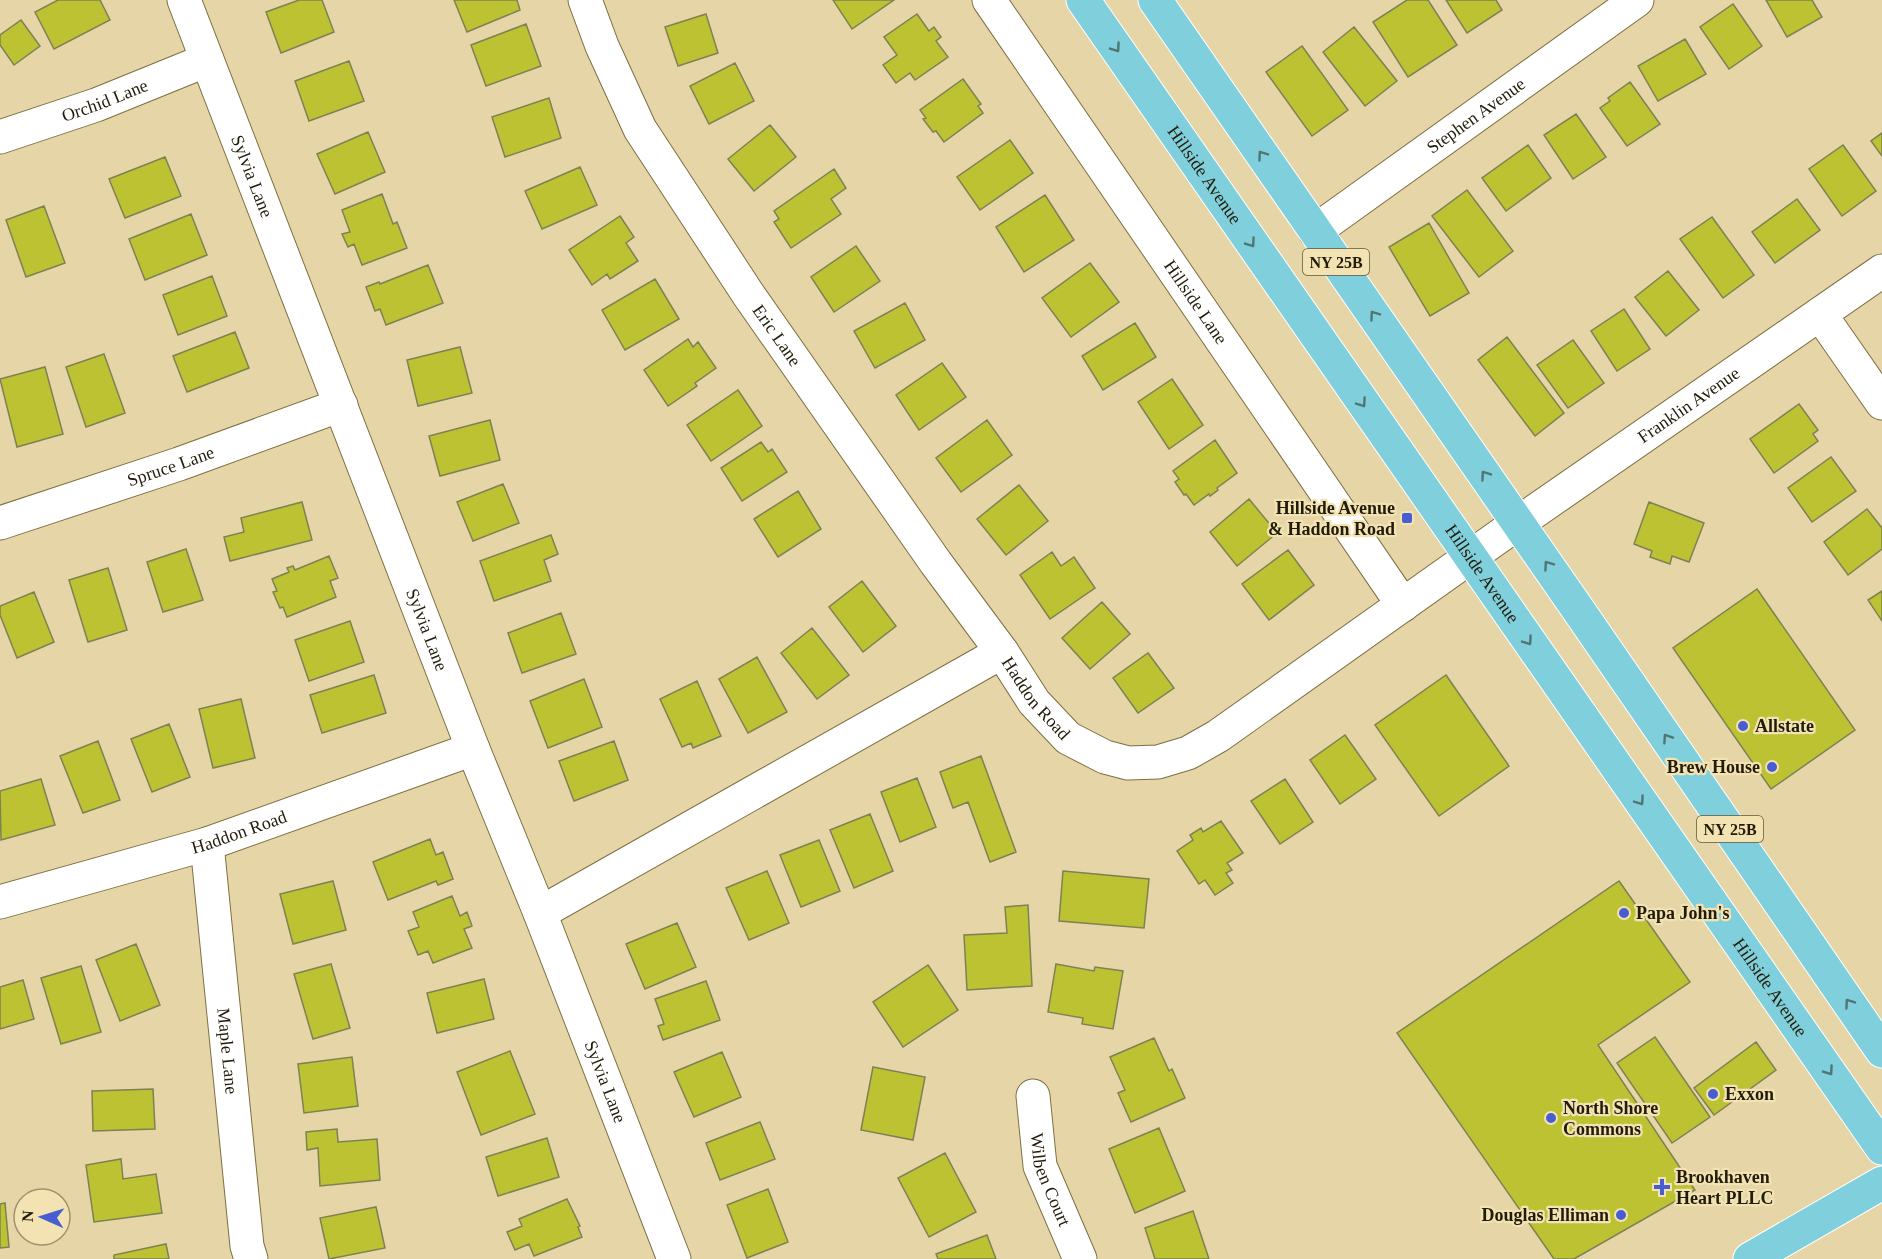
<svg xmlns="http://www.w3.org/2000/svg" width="1882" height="1259" viewBox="0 0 1882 1259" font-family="Georgia,serif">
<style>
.building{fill:#bdc233;stroke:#7e8154;stroke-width:1.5}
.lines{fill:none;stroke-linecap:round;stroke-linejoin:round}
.minor-casing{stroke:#7d6f42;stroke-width:35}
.major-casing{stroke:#fff;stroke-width:35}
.minor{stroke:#fff;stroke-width:33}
.major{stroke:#80cfdc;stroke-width:33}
.oneway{stroke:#507572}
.poi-dot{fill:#495dd2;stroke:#f3e3b2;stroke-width:2}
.labels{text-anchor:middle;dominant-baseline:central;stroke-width:4.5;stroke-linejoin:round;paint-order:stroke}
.shield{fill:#f3e3b2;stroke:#60573c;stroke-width:1.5}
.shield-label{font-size:16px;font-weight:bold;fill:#211b09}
.street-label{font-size:18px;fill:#211b09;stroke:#f3e3b2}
.poi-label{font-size:18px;font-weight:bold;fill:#211b09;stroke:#f3e3b2;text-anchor:start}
</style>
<rect width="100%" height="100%" fill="#e6d5a6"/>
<path class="building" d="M58,0H100L110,20L54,49L35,12Z
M299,0H322L334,32L281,53L266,12Z
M454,0H517L520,10L467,32Z
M833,0H894L852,29Z
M1407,0H1428L1457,45L1408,77L1373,22Z
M1446,0H1496L1502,10L1467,33Z
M1766,0H1812L1822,17L1787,37Z
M1733,4L1762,46L1729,69L1700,27Z
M706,14L718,53L678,66L665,27Z
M917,14L929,31L934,27L941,37L936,41L948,57L915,80L910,73L896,83L883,65L897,55L884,37Z
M21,20L40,46L14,65L0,45V35Z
M526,24L541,66L486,86L471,45Z
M1354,27L1397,81L1365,106L1323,52Z
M1685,39L1706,74L1658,101L1638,66Z
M1302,46L1348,110L1312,136L1266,72Z
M349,61L364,101L309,121L295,81Z
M735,63L754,101L709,124L690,86Z
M963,79L981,104L978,106L983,113L944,142L936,131L933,132L923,119L926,118L920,110Z
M1630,82L1660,124L1627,146L1600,108L1610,101L1608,98Z
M549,98L561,138L505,157L492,117Z
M1576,114L1606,157L1573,179L1544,135Z
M770,125L796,157L754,191L728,159Z
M368,132L385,172L335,194L317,154Z
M1882,133V156L1871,141Z
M1010,140L1033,173L980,210L957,177Z
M1528,145L1551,178L1506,211L1482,178Z
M1843,145L1876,191L1842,216L1809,169Z
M165,157L181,196L125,218L109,179Z
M580,167L597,205L542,229L525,191Z
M834,169L846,188L831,199L841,214L791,248L774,222L779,219L774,211Z
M1467,190L1513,251L1479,277L1432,216Z
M382,194L393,224L397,222L407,248L362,265L354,244L348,247L342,234L350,232L342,210Z
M1045,195L1074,240L1024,272L996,227Z
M1797,199L1820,230L1775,263L1752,232Z
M44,206L65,263L26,277L6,220Z
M191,214L207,255L145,280L129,239Z
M620,216L634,237L626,243L638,261L610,279L607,274L592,285L569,250Z
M1712,217L1754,275L1723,298L1680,239Z
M1429,223L1469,293L1430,316L1389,247Z
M856,246L880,281L834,312L811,277Z
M1090,263L1119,302L1071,337L1042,298Z
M428,265L443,303L386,325L380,309L375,311L366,287L379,282L380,284Z
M1668,271L1699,310L1666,336L1635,297Z
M212,276L227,316L178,335L163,295Z
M655,279L679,319L625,350L602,310Z
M905,303L925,340L875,368L854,331Z
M1624,309L1650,349L1617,371L1591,331Z
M1135,323L1156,357L1103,390L1082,356Z
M235,332L249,368L187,392L173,356Z
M1507,337L1564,413L1535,436L1478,360Z
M688,339L693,347L698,342L716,368L695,383L697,386L668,406L644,370Z
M1573,340L1604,383L1568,408L1537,365Z
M460,347L472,393L418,406L407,360Z
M104,354L125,413L86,427L66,367Z
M942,363L966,397L919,430L896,395Z
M45,367L63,434L17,447L0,379Z
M1172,379L1203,425L1169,449L1138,402Z
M738,390L762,426L711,461L687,425Z
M1799,404L1818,430L1813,434L1818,441L1774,473L1750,439Z
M490,420L500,460L440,476L429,436Z
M987,420L1012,455L961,492L936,458Z
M1215,440L1237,473L1217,488L1218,490L1210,496L1209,494L1194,505L1186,494L1184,495L1175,482L1179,479L1173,471Z
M761,442L768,452L772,449L787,472L742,501L721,468Z
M1831,457L1856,491L1812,522L1788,488Z
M503,484L519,523L473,541L457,502Z
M1019,485L1048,521L1006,555L977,519Z
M798,491L821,529L778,557L754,519Z
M1249,499L1277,533L1237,566L1210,532Z
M302,502L312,540L230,561L224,537L244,532L241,518Z
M1649,502L1704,523L1689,562L1672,556L1670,564L1650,557L1652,551L1634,544Z
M1867,509L1882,528V549L1848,575L1824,542Z
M551,535L558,554L544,560L551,581L494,601L480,561Z
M186,549L203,600L163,612L147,562Z
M1288,550L1314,585L1269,620L1242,584Z
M1052,552L1061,566L1074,557L1095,588L1050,619L1020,575Z
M329,556L338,578L330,581L336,597L287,617L283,607L280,608L273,592L277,591L272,579L289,572L287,568L293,566L295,570Z
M108,568L127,630L88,642L69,580Z
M862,581L896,626L863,652L829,607Z
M1757,589L1855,730L1771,789L1673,648Z
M1882,591V621L1868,600Z
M34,592L54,642L17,658L0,615V606Z
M1102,602L1130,634L1090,669L1062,638Z
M561,613L576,654L522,673L508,633Z
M350,621L364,662L309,681L295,640Z
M812,628L849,675L817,699L781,653Z
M1148,653L1174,688L1138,713L1113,678Z
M757,657L787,712L748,733L719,679Z
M374,675L386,713L322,733L310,695Z
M1446,675L1509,766L1439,816L1375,725Z
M584,679L602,727L548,748L530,701Z
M697,681L721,736L693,748L691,743L682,747L660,699Z
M241,699L255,758L213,768L199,709Z
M169,724L190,777L152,792L131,739Z
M1345,735L1376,779L1340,804L1310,760Z
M98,741L120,800L83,813L60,756Z
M614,741L628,780L574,801L559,761Z
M981,756L1016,852L990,862L968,802L953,808L940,772Z
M917,778L936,827L900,842L881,792Z
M41,779L55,825L1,840L0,791Z
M1285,779L1313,822L1280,844L1251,801Z
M870,814L893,871L854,888L830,830Z
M1221,821L1243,853L1227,863L1232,870L1226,873L1233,883L1215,895L1205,880L1199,884L1177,851L1193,840L1190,835L1201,828L1203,832Z
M430,839L436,855L443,852L453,879L438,885L436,881L388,900L373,862Z
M819,840L840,891L801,907L780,855Z
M767,871L789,923L749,940L726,888Z
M1063,871L1149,879L1144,928L1059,921Z
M333,881L346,930L293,944L280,894Z
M1619,881L1690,982L1598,1045L1695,1190L1574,1259H1554L1397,1033Z
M452,896L460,916L467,912L472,926L464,929L472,948L433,963L428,951L418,955L408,931L419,927L413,912Z
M1028,905L1032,986L967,990L964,935L1007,933L1005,907Z
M677,923L696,967L645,989L626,944Z
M136,944L160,1005L120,1021L96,960Z
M331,964L350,1028L313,1039L294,974Z
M1056,964L1094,971L1095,967L1123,971L1113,1029L1082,1024L1083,1018L1048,1012Z
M928,965L958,1010L903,1047L873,1002Z
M81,966L101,1032L61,1044L41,978Z
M484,979L494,1019L437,1033L427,993Z
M23,980L34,1019L0,1029V987Z
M706,981L720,1020L663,1040L658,1026L664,1024L655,999Z
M1655,1037L1710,1117L1672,1143L1617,1063Z
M1154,1038L1169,1071L1172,1069L1185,1098L1131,1122L1118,1093L1125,1090L1110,1057Z
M1756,1042L1776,1070L1714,1115L1694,1088Z
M510,1051L535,1114L481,1135L457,1072Z
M722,1052L741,1097L694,1117L674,1072Z
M352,1057L358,1106L304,1113L298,1064Z
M873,1067L925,1077L913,1140L861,1130Z
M153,1089L155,1129L93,1131L92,1091Z
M760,1122L775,1159L720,1180L706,1143Z
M1159,1128L1185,1191L1135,1213L1109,1149Z
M337,1129L338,1142L377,1139L380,1180L320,1186L318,1148L307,1150L306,1132Z
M547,1138L559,1177L498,1196L486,1157Z
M945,1153L976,1212L929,1237L898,1178Z
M121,1159L123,1179L156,1174L162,1213L94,1222L86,1165Z
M768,1189L788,1242L747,1258L727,1205Z
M567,1199L580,1226L578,1227L582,1237L534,1256L529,1244L515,1250L507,1232L522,1226L519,1219Z
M5,1203L9,1247L0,1248V1204Z
M376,1207L385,1248L329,1259L320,1218Z
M1193,1211L1209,1259H1155L1145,1228Z
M987,1235L996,1259H938L936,1254Z
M166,1244L169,1259H114V1255Z"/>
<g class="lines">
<defs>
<g id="minor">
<path id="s1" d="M184,0L473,749L540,913L674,1259"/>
<path id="s2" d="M585,0L602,46L640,129L748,294L936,563L1002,652L1034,702L1068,738L1105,757L1128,763L1158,762L1188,753L1218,736L1518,523L1882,271"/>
<path id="s3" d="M989,0L1403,605"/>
<path id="s4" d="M0,137L96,105L207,60"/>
<path id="s5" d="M1315,231L1637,0"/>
<path d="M1820,314L1882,403"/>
<path id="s6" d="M0,523L179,464L341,405"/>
<path id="s7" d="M207,844L247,1246L251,1259"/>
<path id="s8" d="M0,902L207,844L473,749"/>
<path d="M540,913L1002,652"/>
<path id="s9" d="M1033,1096L1040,1166L1080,1259"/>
</g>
<g id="major">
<path id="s10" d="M1083,0L1882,1148"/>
<path d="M1155,0L1577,608L1882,1051"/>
<path d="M1750,1259L1882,1183"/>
</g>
</defs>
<use href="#minor" class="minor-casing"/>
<use href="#major" class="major-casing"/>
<use href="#minor" class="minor"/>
<use href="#major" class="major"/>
</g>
<defs><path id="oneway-chevron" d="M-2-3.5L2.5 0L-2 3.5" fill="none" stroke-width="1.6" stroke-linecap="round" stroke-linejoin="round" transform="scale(1.5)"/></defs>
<g class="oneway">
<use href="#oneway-chevron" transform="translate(1116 48) rotate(55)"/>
<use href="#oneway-chevron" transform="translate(1262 155) rotate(-125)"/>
<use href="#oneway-chevron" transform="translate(1251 243) rotate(55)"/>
<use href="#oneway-chevron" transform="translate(1374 315) rotate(-125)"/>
<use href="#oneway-chevron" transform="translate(1362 403) rotate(55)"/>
<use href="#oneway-chevron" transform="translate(1485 475) rotate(-125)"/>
<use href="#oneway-chevron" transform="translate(1548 565) rotate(-125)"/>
<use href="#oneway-chevron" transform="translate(1528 641) rotate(55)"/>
<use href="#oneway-chevron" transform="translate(1667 738) rotate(-124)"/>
<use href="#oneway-chevron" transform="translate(1640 801) rotate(55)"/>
<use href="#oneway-chevron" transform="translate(1849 1003) rotate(-125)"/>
<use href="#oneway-chevron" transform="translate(1829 1071) rotate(55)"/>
</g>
<g class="poi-dot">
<rect x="1401" y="512" width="12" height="12" rx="3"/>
<circle cx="1743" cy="726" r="6"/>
<circle cx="1772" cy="767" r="6"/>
<circle cx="1624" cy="913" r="6"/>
<circle cx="1713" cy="1094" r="6"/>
<circle cx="1551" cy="1118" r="6"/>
<path d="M1659 1178h6v6h6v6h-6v6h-6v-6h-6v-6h6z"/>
<circle cx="1621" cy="1215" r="6"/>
</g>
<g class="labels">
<g class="shield">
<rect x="1303" y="249" width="66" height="26" rx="4.5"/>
<rect x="1697" y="816" width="66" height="26" rx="4.5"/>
</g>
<g class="shield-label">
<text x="1336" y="262">NY 25B</text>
<text x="1730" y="829">NY 25B</text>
</g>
<g class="street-label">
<text stroke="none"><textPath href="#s4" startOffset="111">Orchid Lane</textPath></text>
<text stroke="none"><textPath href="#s5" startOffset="198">Stephen Avenue</textPath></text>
<text stroke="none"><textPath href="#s10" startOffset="213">Hillside Avenue</textPath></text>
<text stroke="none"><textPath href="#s1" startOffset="189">Sylvia Lane</textPath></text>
<text stroke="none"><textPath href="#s3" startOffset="366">Hillside Lane</textPath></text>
<text stroke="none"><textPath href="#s2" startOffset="388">Eric Lane</textPath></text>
<text stroke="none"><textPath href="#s2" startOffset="1622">Franklin Avenue</textPath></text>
<text stroke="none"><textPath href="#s6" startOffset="180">Spruce Lane</textPath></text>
<text stroke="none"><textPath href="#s10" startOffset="699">Hillside Avenue</textPath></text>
<text stroke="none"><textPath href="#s1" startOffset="675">Sylvia Lane</textPath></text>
<text stroke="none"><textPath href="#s2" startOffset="834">Haddon Road</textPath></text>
<text stroke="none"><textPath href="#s8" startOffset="249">Haddon Road</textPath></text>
<text stroke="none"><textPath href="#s10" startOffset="1203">Hillside Avenue</textPath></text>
<text stroke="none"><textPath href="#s7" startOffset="208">Maple Lane</textPath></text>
<text stroke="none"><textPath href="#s1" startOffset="1161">Sylvia Lane</textPath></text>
<text stroke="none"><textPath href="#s9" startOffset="86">Wilben Court</textPath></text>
</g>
<g class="poi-label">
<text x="1395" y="508" text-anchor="end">Hillside Avenue<tspan x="1395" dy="21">&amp; Haddon Road</tspan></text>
<text x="1755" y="726">Allstate</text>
<text x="1760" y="767" text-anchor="end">Brew House</text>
<text x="1636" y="913">Papa John's</text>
<text x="1725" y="1094">Exxon</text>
<text x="1563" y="1108">North Shore<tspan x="1563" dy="21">Commons</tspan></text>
<text x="1676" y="1177">Brookhaven<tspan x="1676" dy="21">Heart PLLC</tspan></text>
<text x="1609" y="1215" text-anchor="end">Douglas Elliman</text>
</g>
</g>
<g transform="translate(42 1217) rotate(273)"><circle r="28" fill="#f3e3b2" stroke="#9f936e" stroke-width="1.5"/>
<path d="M0-4.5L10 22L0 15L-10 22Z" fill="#495dd2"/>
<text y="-9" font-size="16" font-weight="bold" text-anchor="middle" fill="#211b09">N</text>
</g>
</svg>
